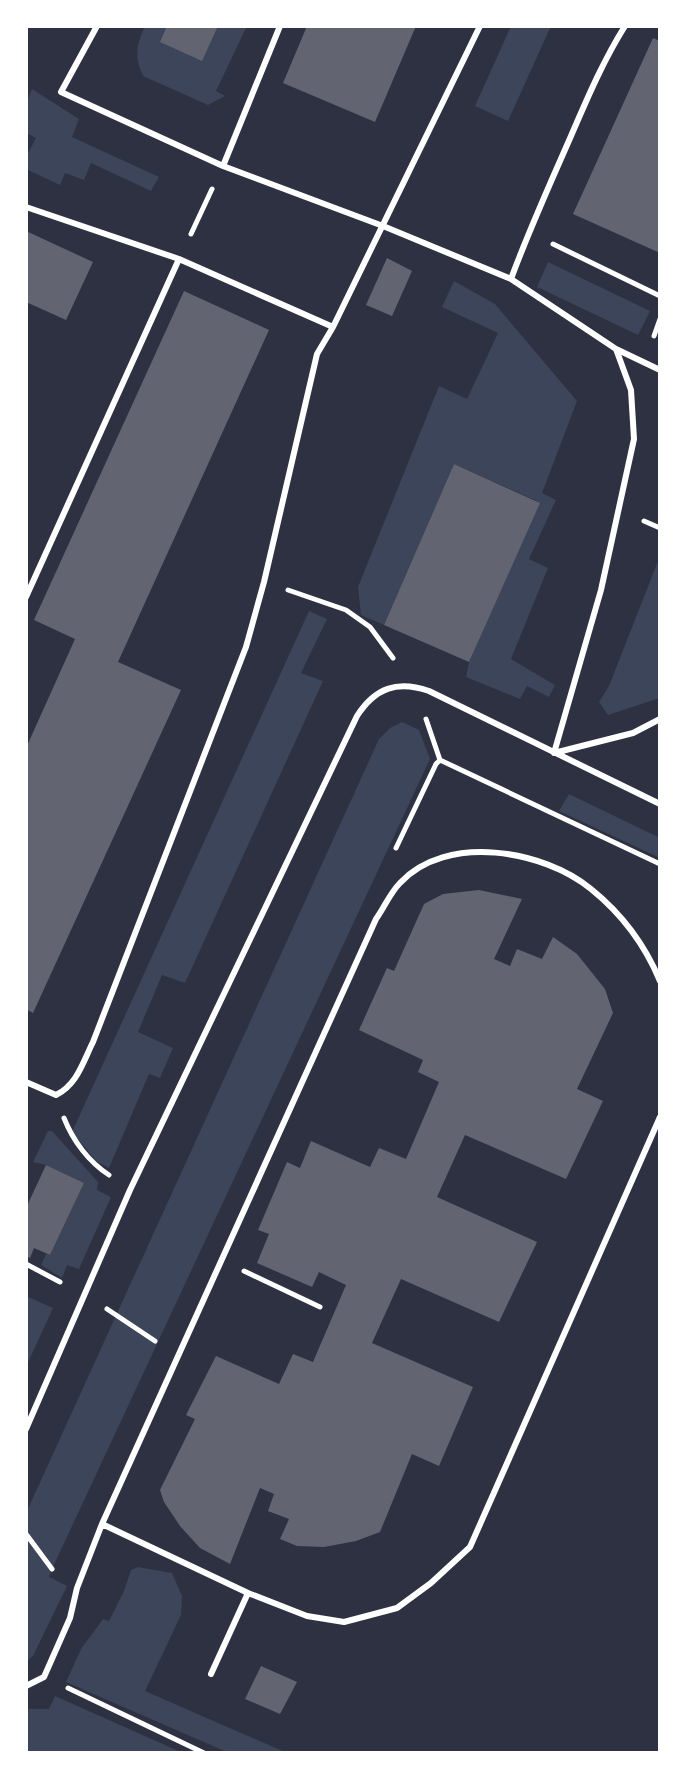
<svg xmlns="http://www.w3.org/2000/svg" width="686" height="1779" viewBox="0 0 686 1779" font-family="Barlow,sans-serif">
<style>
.green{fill:#3c4559}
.building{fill:#626471}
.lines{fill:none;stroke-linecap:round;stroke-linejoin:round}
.path{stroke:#fff;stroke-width:5}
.service{stroke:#fff;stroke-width:6}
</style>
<rect width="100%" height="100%" fill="#2d3142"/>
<path class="green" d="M145,26H247L216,91L225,96L208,105L143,76C134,56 136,46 145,26Z
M511,26H551L508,121L475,106Z
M32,89L79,119L72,137L159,177L151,191L91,163L84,180L65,173L60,185L26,169V157L36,138L26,133V104Z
M548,262L650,311L638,335L537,287Z
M454,281L495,304L577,401L542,493L556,500L529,559L548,568L511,659L555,685L549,697L527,686L520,699L466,677L469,662L537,501L454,464L384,625L361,615L358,587L439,386L467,399L498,333L442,307Z
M660,556V698L608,715L599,702L609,686Z
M309,611L327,619L301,673L323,681L185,983L162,975L138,1032L173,1048L160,1078L149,1074L109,1168L96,1161L72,1132Z
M402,722L419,730L430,759L52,1569L49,1577L67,1586L33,1656L26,1662V1513L379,739L390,728Z
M569,794L660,838V858L559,811Z
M48,1131H52L98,1182L97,1190L111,1197L79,1269L67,1265L62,1278L41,1265L46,1254L50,1255L84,1183L46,1165L33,1162Z
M26,1296L53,1308L26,1367Z
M138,1567L172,1573L182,1596L181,1615L145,1691L287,1753H229L66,1682L81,1649L103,1619L109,1621L124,1591L131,1570Z
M55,1696L183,1753H26V1712L28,1709H49Z"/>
<path class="building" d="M167,26H218L202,61L160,42Z
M307,26H416L375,122L283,83Z
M653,38L660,41V253L573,214Z
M26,231L93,262L66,320L26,302Z
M387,258L412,271L392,316L366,305Z
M184,291L269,330L118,662L181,690L33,1013L26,1009V748L75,639L34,620Z
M454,464L540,503L469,662L384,625Z
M479,890L522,899L494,959L510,966L517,949L542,959L553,937L577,954L605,989L613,1013L577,1089L603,1101L566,1179L465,1135L437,1197L537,1242L499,1322L401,1279L372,1343L473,1387L439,1466L412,1454L380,1532L356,1541L324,1547L297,1546L280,1539L289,1519L268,1511L274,1494L260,1488L230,1564L200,1548L180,1526L164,1502L160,1490L195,1419L186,1415L216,1356L279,1384L293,1354L313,1362L346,1285L319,1272L312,1287L257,1263L269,1234L258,1230L287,1162L300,1168L311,1141L370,1167L379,1148L406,1159L439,1082L418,1072L423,1060L359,1030L387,968L394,971L424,904L443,894Z
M46,1165L84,1183L50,1255L34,1248L30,1258L26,1256V1208Z
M261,1666L297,1682L280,1714L245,1699Z"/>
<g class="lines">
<path class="path" d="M191,234L212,189
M553,244L660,296
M654,336L660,319
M644,521L660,528
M288,590L346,610L370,627L393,658
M426,719L440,760
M396,848L436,764L440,760L660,864
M64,1118C73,1141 89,1162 109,1175
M26,1264L60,1282
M244,1271L320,1307
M107,1309L155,1341
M26,1534L52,1569
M68,1688L204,1753"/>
<path class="service" d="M97,26L61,92L223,166L383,226L511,279L616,349L631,390L634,439L601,590L554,753
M223,166L280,26
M26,207L179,259L333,327
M511,279C529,230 550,184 571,136C587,99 603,61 625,26
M616,349L660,370
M26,597L179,259
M554,753L633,733L660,719
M26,1082L56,1095C77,1085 83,1062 93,1042L246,647L264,582L317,354L333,327L480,26
M26,1429L130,1190L357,716C375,688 397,680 429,691L660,804
M102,1524L248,1593L307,1616L344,1622L397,1608L431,1583L470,1547L660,1117
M211,1674L248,1593
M26,1686L44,1677L70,1618L77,1588L102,1524L376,919C384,908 390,893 400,883C446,833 544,850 591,889C622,914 645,945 660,981"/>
</g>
<rect width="686" height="1779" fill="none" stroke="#ffffff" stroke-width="56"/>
</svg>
